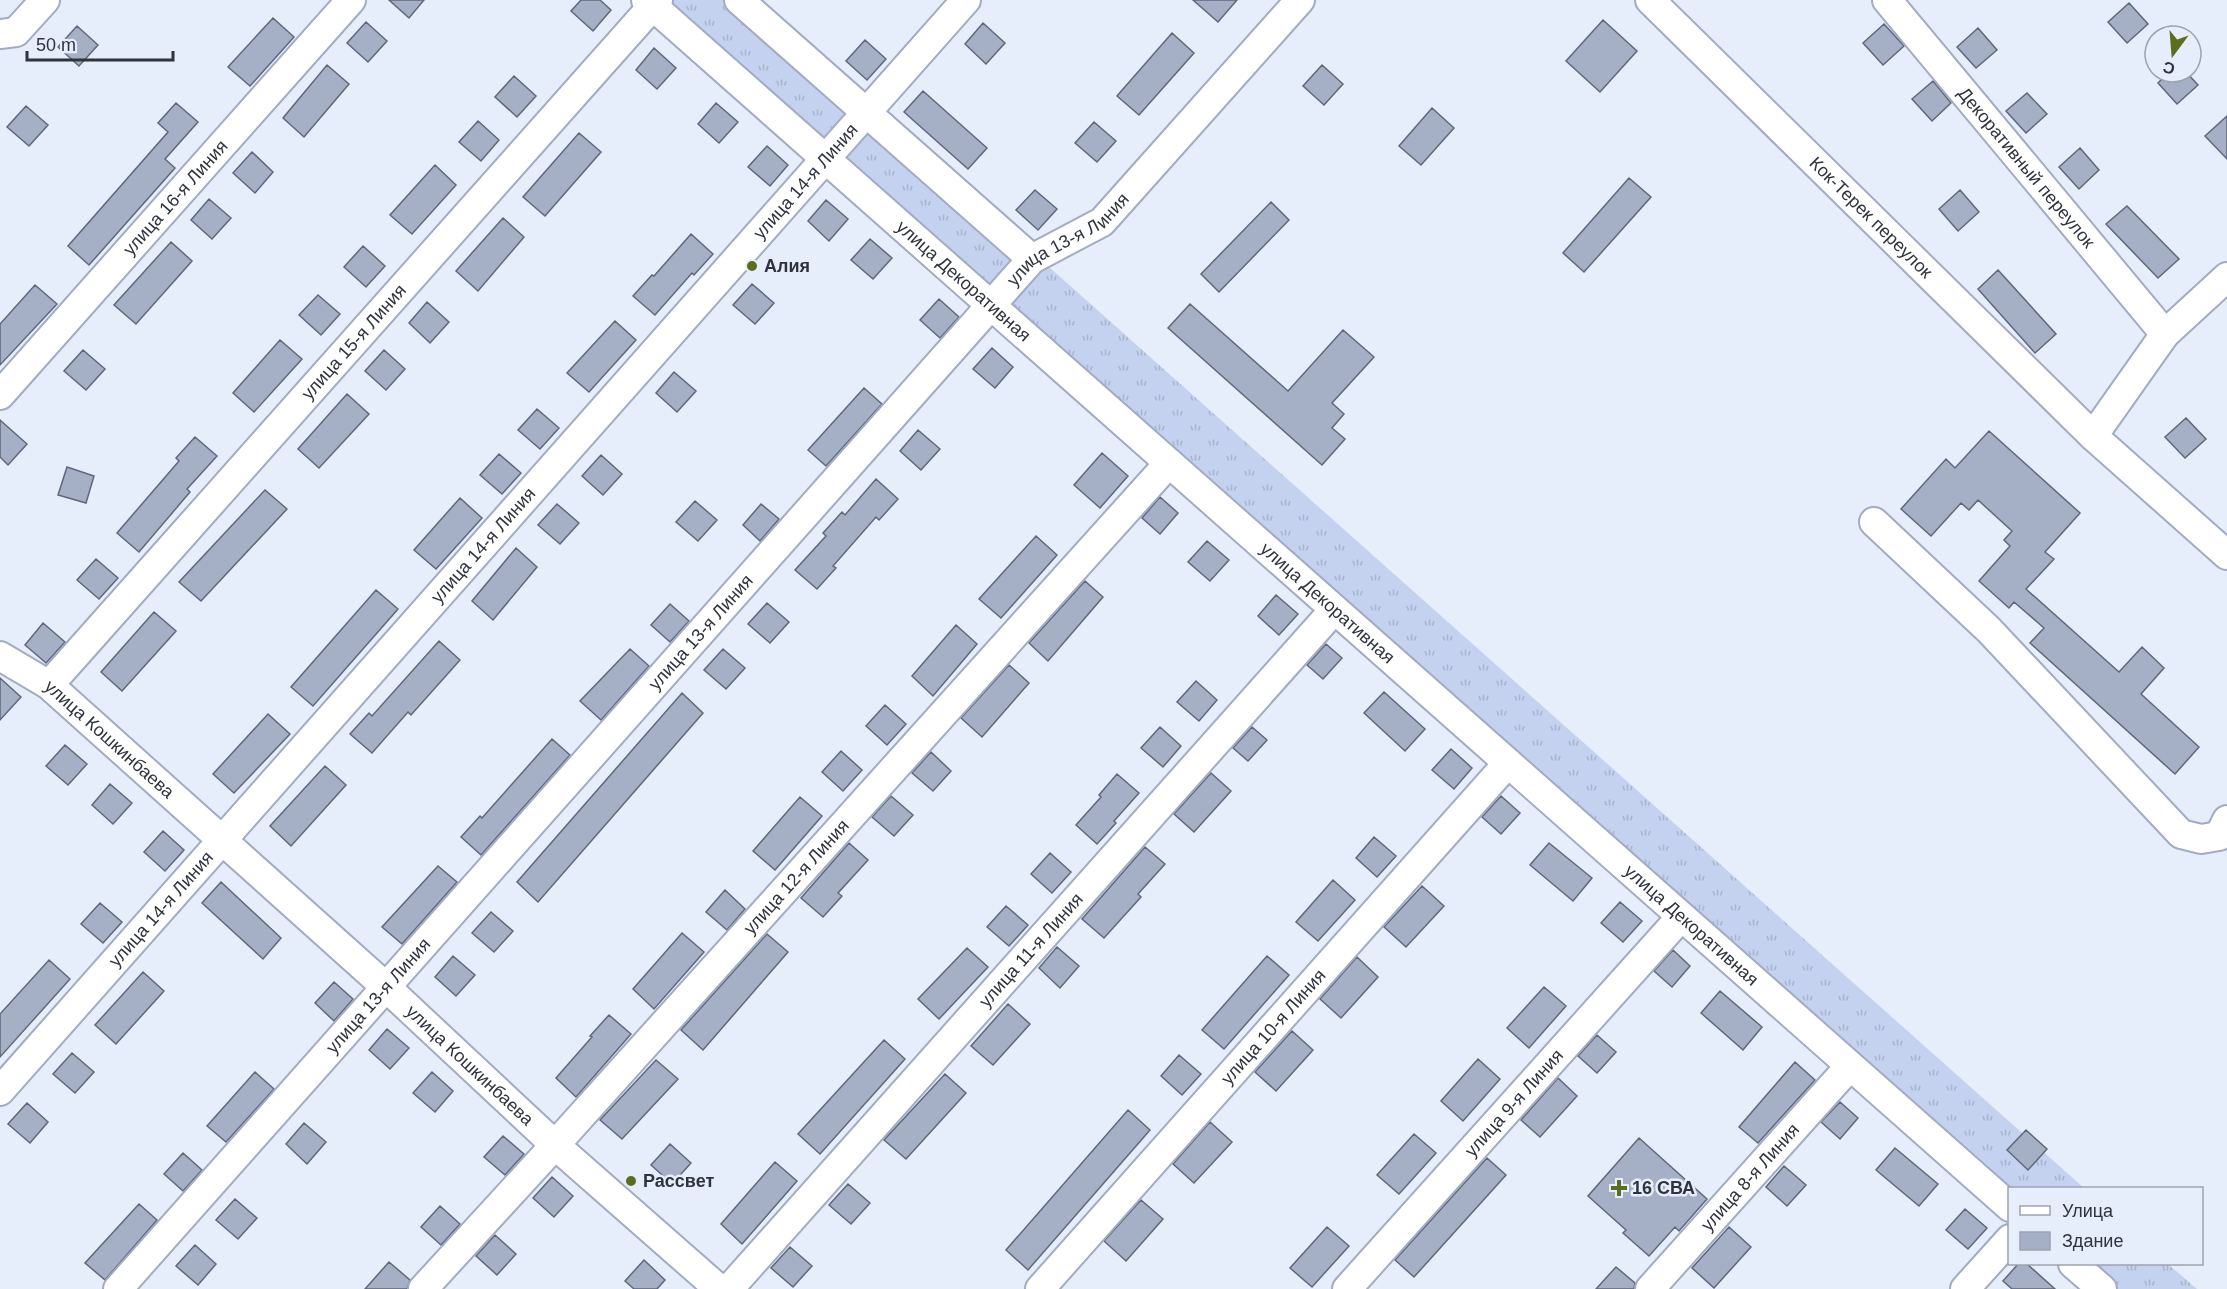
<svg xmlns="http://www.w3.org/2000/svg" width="2227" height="1289" viewBox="0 0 2227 1289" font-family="Arial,sans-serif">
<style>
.grass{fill:url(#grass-tufts)}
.building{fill:#a5afc5;stroke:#5f687b;stroke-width:1.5}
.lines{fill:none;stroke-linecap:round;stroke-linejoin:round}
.minor-casing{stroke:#a2acc1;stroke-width:32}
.minor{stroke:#fff;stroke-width:28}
.poi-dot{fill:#5a6e1d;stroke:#e7eefb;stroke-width:2}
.labels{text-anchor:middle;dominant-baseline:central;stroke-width:5;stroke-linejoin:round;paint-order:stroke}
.street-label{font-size:18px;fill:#2f333c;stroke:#e7eefb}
.poi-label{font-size:18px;font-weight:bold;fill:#2f333c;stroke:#e7eefb;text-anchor:start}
</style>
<defs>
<pattern id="grass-tufts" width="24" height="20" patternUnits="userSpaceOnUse" patternTransform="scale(1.5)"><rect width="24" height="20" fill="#c4d2f0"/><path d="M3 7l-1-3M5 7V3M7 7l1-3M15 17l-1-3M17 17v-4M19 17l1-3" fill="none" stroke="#a9b5cf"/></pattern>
</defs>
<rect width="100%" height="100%" fill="#e7eefb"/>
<path class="grass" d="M656,0H749L2084,1188H2010Z
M2086,1264H2168L2197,1289H2115Z"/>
<path class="building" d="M389,0H424L409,18Z
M581,0H600L611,10L593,31L571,11Z
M1193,0H1237L1218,22Z
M2129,3L2148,24L2127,43L2108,22Z
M273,18L294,37L250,86L228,67Z
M1603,20L1637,51L1600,92L1566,61Z
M366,22L387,41L368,62L347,43Z
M983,23L1005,43L986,64L965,44Z
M1884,24L1904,46L1883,65L1863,43Z
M77,26L98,45L79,66L58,47Z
M1978,28L1997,50L1976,68L1957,47Z
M1172,33L1194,53L1139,115L1117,96Z
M865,40L886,59L867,80L846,61Z
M654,48L676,68L657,89L636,70Z
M327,65L349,84L304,137L283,118Z
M1322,65L1343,84L1324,105L1303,86Z
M2169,72H2186L2198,85L2177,104L2158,83Z
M514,76L536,96L517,117L495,97Z
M1933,81L1951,103L1932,121L1912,99Z
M923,91L987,148L968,169L904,112Z
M2027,93L2047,114L2026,133L2006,111Z
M176,103L198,122L165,159L175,168L89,265L68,246L168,132L158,123Z
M716,103L738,122L719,143L698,124Z
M26,106L48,125L29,146L7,127Z
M1432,108L1454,128L1421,165L1399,146Z
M2227,116V159L2205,136Z
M478,121L499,140L481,161L459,142Z
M1094,122L1116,141L1097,162L1075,143Z
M579,133L601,152L545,216L523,197Z
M767,146L788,165L770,186L748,167Z
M2080,148L2099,170L2079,189L2059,167Z
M252,152L273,172L255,193L233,173Z
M435,165L456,185L412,234L390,215Z
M1629,178L1651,197L1584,272L1563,253Z
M1035,190L1057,209L1038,230L1016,210Z
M1960,190L1979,212L1958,231L1939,209Z
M209,199L231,218L212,239L191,220Z
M826,200L848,219L829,241L808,221Z
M1271,202L1289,220L1219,292L1201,274Z
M2127,206L2179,259L2158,278L2106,224Z
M503,218L524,237L478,291L456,271Z
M691,234L713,254L694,275L692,273L655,315L633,296L652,275L654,276Z
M870,239L892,258L873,279L851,260Z
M171,242L192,261L136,324L114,305Z
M363,246L385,266L366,287L344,267Z
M1998,270L2056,334L2035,353L1978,289Z
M752,284L774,303L755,324L733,305Z
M35,285L57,304L0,365V324Z
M318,295L340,314L321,335L299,315Z
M939,299L959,317L940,338L920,320Z
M427,302L449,322L430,343L409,323Z
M1190,304L1288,391L1343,330L1374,357L1332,403L1344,414L1332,428L1345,439L1322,465L1168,328Z
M615,321L636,340L589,392L567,373Z
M280,340L302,359L254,412L233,393Z
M992,348L1013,367L995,388L973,369Z
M83,350L105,369L86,390L64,371Z
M384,350L405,369L386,390L365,371Z
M674,372L696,391L677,412L656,393Z
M864,388L882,404L826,466L808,450Z
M347,394L369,414L319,468L298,449Z
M537,409L559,428L540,449L518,430Z
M2186,418L2206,439L2185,458L2165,437Z
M0,420L27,444L8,465L0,457Z
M918,430L940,449L921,470L900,451Z
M1989,431L2080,513L2045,552L2054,559L2026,589L2119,672L2142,647L2164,668L2141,694L2199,747L2175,774L2030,643L2044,628L2014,602L2009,608L1979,581L2010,546L2004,540L2012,531L1978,500L1969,510L1961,503L1931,536L1901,509L1946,459L1955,468Z
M195,437L217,456L187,489L190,492L139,552L117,533L179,461L176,458Z
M1102,453L1128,476L1100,508L1074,485Z
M499,454L521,473L502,494L480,475Z
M601,455L622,474L603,495L582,476Z
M67,467L94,476L86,503L58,495Z
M876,479L898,499L879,520L876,517L833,566L836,568L817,589L795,570L826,536L823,533L842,512L845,515Z
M265,490L287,509L201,601L179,582Z
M1160,497L1178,513L1160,534L1142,518Z
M460,498L482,518L436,569L414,550Z
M695,501L717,520L698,541L676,522Z
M557,504L579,523L560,544L538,525Z
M761,504L779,519L760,541L743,525Z
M1036,536L1057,555L1001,618L979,599Z
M1207,541L1229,560L1210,581L1188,562Z
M516,548L537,567L493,620L472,601Z
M96,559L118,578L99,599L77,580Z
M1085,581L1103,597L1048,661L1029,643Z
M376,590L398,609L313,706L291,687Z
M1276,595L1298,614L1279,635L1258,616Z
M767,603L789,622L770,643L748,624Z
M670,604L689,621L670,642L651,625Z
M154,612L176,631L122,691L101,672Z
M43,623L65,642L46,663L25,645Z
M956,625L977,644L933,696L912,676Z
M439,641L460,660L411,715L408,712L372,753L350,734L369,713L372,716Z
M1326,644L1342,658L1323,679L1307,665Z
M630,649L649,666L601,720L580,701Z
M723,649L745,668L726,689L704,670Z
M1009,665L1029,683L982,737L961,718Z
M0,678L21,697L0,720Z
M1196,681L1217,700L1199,721L1177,702Z
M1384,692L1425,729L1405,751L1364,713Z
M682,693L703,713L538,902L517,882Z
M885,705L906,724L887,745L866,726Z
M268,714L290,734L234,793L213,774Z
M1160,727L1181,746L1163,767L1141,748Z
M1252,727L1267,740L1248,761L1233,748Z
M552,739L570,755L481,855L461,837L480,816L482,818Z
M65,745L87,764L68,785L46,766Z
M1451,749L1472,768L1454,789L1432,770Z
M841,751L862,770L843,791L822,772Z
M931,752L951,771L933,791L912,773Z
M325,766L346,785L291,846L270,826Z
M1211,773L1231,791L1194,832L1174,814Z
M1117,774L1139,793L1114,821L1116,823L1097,844L1076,825L1101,797L1099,795Z
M110,784L132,803L113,824L92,805Z
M891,796L913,815L894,836L872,817Z
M1501,796L1520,813L1501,834L1482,817Z
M800,797L822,816L775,870L753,851Z
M163,831L184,850L165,871L144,852Z
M1374,837L1396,856L1377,877L1356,858Z
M849,843L868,860L838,893L842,896L823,917L801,898Z
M1549,843L1592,878L1573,901L1530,865Z
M1145,847L1165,864L1138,894L1141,897L1104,938L1082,919Z
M1050,853L1071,872L1052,893L1031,874Z
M438,866L457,882L402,944L382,927Z
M1333,880L1355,900L1318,941L1296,922Z
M221,882L281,938L263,959L202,903Z
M1422,886L1444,906L1406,947L1384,927Z
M725,890L745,909L727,930L706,912Z
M1620,902L1642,921L1623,942L1601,923Z
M100,903L122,922L103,943L81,924Z
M1006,906L1028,925L1009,946L987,927Z
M491,912L513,931L494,952L472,933Z
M682,933L704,952L654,1009L633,989Z
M767,934L788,952L703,1050L681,1030Z
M1057,947L1079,966L1060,988L1039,968Z
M967,948L988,967L939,1019L918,999Z
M1673,950L1690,966L1672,987L1654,971Z
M453,956L475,975L456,996L435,977Z
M1267,956L1289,975L1224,1049L1202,1030Z
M1357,957L1378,977L1341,1018L1320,999Z
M49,960L70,979L0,1057V1014Z
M143,972L164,991L116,1044L95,1025Z
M334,982L353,999L334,1021L315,1003Z
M1544,987L1566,1006L1529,1048L1507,1028Z
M1720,991L1762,1027L1743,1050L1701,1013Z
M1008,1004L1030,1024L993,1065L971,1046Z
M609,1015L631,1034L576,1097L556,1078L592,1037L590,1036Z
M387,1029L409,1048L390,1069L369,1050Z
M1292,1031L1313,1050L1276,1091L1255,1072Z
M1597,1035L1616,1052L1597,1073L1578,1056Z
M884,1040L905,1059L820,1154L798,1134Z
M72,1053L94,1072L75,1093L53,1074Z
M1179,1055L1201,1074L1182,1095L1161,1076Z
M1478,1059L1500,1079L1463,1121L1441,1101Z
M656,1060L678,1079L622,1139L600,1120Z
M1795,1062L1815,1080L1758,1143L1739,1127Z
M255,1072L274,1089L226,1142L207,1126Z
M432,1072L453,1091L435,1112L413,1093Z
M945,1074L966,1093L906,1159L884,1140Z
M1558,1078L1577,1096L1540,1137L1521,1120Z
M1840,1102L1858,1118L1840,1139L1821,1122Z
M27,1103L48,1122L30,1143L8,1124Z
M1128,1110L1150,1130L1028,1270L1006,1250Z
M1210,1122L1232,1142L1194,1183L1173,1164Z
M304,1123L326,1142L307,1164L286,1144Z
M2026,1130L2047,1149L2028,1170L2007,1150Z
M1414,1134L1436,1153L1399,1194L1377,1175Z
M503,1136L524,1154L505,1175L484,1157Z
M1639,1138L1707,1199L1679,1231L1675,1227L1649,1256L1623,1233L1626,1230L1588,1196Z
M670,1144L691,1163L672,1184L651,1165Z
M1895,1148L1938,1184L1919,1206L1876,1170Z
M183,1153L202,1170L183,1191L164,1174Z
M1487,1158L1506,1175L1414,1277L1395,1260Z
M775,1162L797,1181L742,1244L721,1224Z
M1784,1166L1806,1185L1787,1206L1766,1187Z
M552,1177L573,1196L554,1217L533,1198Z
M848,1184L870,1203L851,1224L829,1205Z
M235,1199L257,1218L238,1239L216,1220Z
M1141,1200L1163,1219L1126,1261L1104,1241Z
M139,1204L157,1220L105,1280L85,1263Z
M440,1206L460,1224L441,1245L421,1227Z
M1965,1209L1987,1228L1968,1249L1946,1230Z
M1327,1227L1349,1246L1312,1287L1290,1268Z
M1729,1227L1751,1247L1714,1288L1692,1268Z
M495,1235L516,1254L497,1275L476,1256Z
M195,1245L216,1264L198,1285L176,1266Z
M790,1247L812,1266L793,1287L771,1268Z
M644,1260L665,1280L657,1289H634L625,1281Z
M389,1262L410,1280L407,1289H365Z
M2019,1263H2026L2055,1289H2012L2003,1281Z
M1616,1267L1635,1283L1634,1289H1596Z"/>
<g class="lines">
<defs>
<g id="minor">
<path id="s1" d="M646,0L2010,1207"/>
<path d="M739,0L1032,259"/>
<path id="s2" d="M1650,0L2093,436"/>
<path id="s3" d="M1887,0L2165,334"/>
<path d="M0,34L16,32L45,0"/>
<path d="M2227,277L2165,334L2093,436L2227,555"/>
<path id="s4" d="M0,395L351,0"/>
<path d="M1874,522L1989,630L2181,834L2201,839L2219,836L2227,820"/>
<path id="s5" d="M0,656L49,685L387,988L555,1145L719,1289"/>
<path id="s6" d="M49,685L658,0"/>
<path id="s7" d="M0,1091L966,0"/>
<path d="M2073,1264L2102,1289"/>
<path id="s8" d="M118,1289L1032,259L1102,222L1300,0"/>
<path id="s9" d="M423,1289L555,1145L1169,463"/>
<path id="s10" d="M729,1289L1334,610"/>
<path id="s11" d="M1040,1289L1508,763"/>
<path id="s12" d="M1347,1289L1681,917"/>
<path id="s13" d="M1650,1289L1850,1066"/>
<path d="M1965,1289L2010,1239"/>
</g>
</defs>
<use href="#minor" class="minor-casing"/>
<use href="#minor" class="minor"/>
</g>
<g class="poi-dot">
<circle cx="752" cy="266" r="6"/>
<circle cx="631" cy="1181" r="6"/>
<path d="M1616 1179h6v6h6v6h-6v6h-6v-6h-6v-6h6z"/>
</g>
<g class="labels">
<g class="street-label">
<text stroke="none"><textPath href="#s3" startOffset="218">Декоративный переулок</textPath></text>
<text stroke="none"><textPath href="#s7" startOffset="1215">улица 14-я Линия</textPath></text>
<text stroke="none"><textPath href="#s4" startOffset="264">улица 16-я Линия</textPath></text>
<text stroke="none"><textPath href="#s2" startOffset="310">Кок-Терек переулок</textPath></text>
<text stroke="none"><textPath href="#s8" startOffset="1418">улица 13-я Линия</textPath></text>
<text stroke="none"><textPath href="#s1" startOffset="424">улица Декоративная</textPath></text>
<text stroke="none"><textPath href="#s6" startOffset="459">улица 15-я Линия</textPath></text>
<text stroke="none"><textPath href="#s7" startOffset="729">улица 14-я Линия</textPath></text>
<text stroke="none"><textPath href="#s1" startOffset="910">улица Декоративная</textPath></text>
<text stroke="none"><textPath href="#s8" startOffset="878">улица 13-я Линия</textPath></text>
<text stroke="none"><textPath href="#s5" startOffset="138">улица Кошкинбаева</textPath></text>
<text stroke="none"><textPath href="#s9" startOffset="556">улица 12-я Линия</textPath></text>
<text stroke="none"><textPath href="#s7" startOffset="243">улица 14-я Линия</textPath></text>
<text stroke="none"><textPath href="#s1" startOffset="1396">улица Декоративная</textPath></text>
<text stroke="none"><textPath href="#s10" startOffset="454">улица 11-я Линия</textPath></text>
<text stroke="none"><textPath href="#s8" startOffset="392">улица 13-я Линия</textPath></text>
<text stroke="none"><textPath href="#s11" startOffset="351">улица 10-я Линия</textPath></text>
<text stroke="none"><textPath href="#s5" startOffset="624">улица Кошкинбаева</textPath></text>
<text stroke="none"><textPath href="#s12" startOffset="250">улица 9-я Линия</textPath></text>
<text stroke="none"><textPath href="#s13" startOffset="150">улица 8-я Линия</textPath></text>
</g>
<g class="poi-label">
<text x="764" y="266">Алия</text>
<text x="643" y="1181">Рассвет</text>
<text x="1632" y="1188">16 СВА</text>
</g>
</g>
<rect x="2008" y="1187" width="195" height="78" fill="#e7eefb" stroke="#9da3af" stroke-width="1.5"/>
<rect x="2020" y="1206" width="30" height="9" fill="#ffffff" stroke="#9da3af" stroke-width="1.5"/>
<text x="2062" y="1217" font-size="18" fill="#2f333c">Улица</text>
<rect x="2020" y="1232" width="30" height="18" fill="#a5afc5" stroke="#9da3af" stroke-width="1.5"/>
<text x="2062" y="1247" font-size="18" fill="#2f333c">Здание</text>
<g transform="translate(2173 54) rotate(196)"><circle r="28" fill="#e7eefb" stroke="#9da3af" stroke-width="1.5"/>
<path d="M0-4.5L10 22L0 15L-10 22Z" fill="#5a6e1d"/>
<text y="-9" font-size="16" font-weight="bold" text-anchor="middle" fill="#2f333c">С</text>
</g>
<path d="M27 51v9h146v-9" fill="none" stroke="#2f333c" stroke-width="3"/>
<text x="36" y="51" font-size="18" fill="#2f333c" stroke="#e7eefb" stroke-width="4.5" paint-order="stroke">50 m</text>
</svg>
